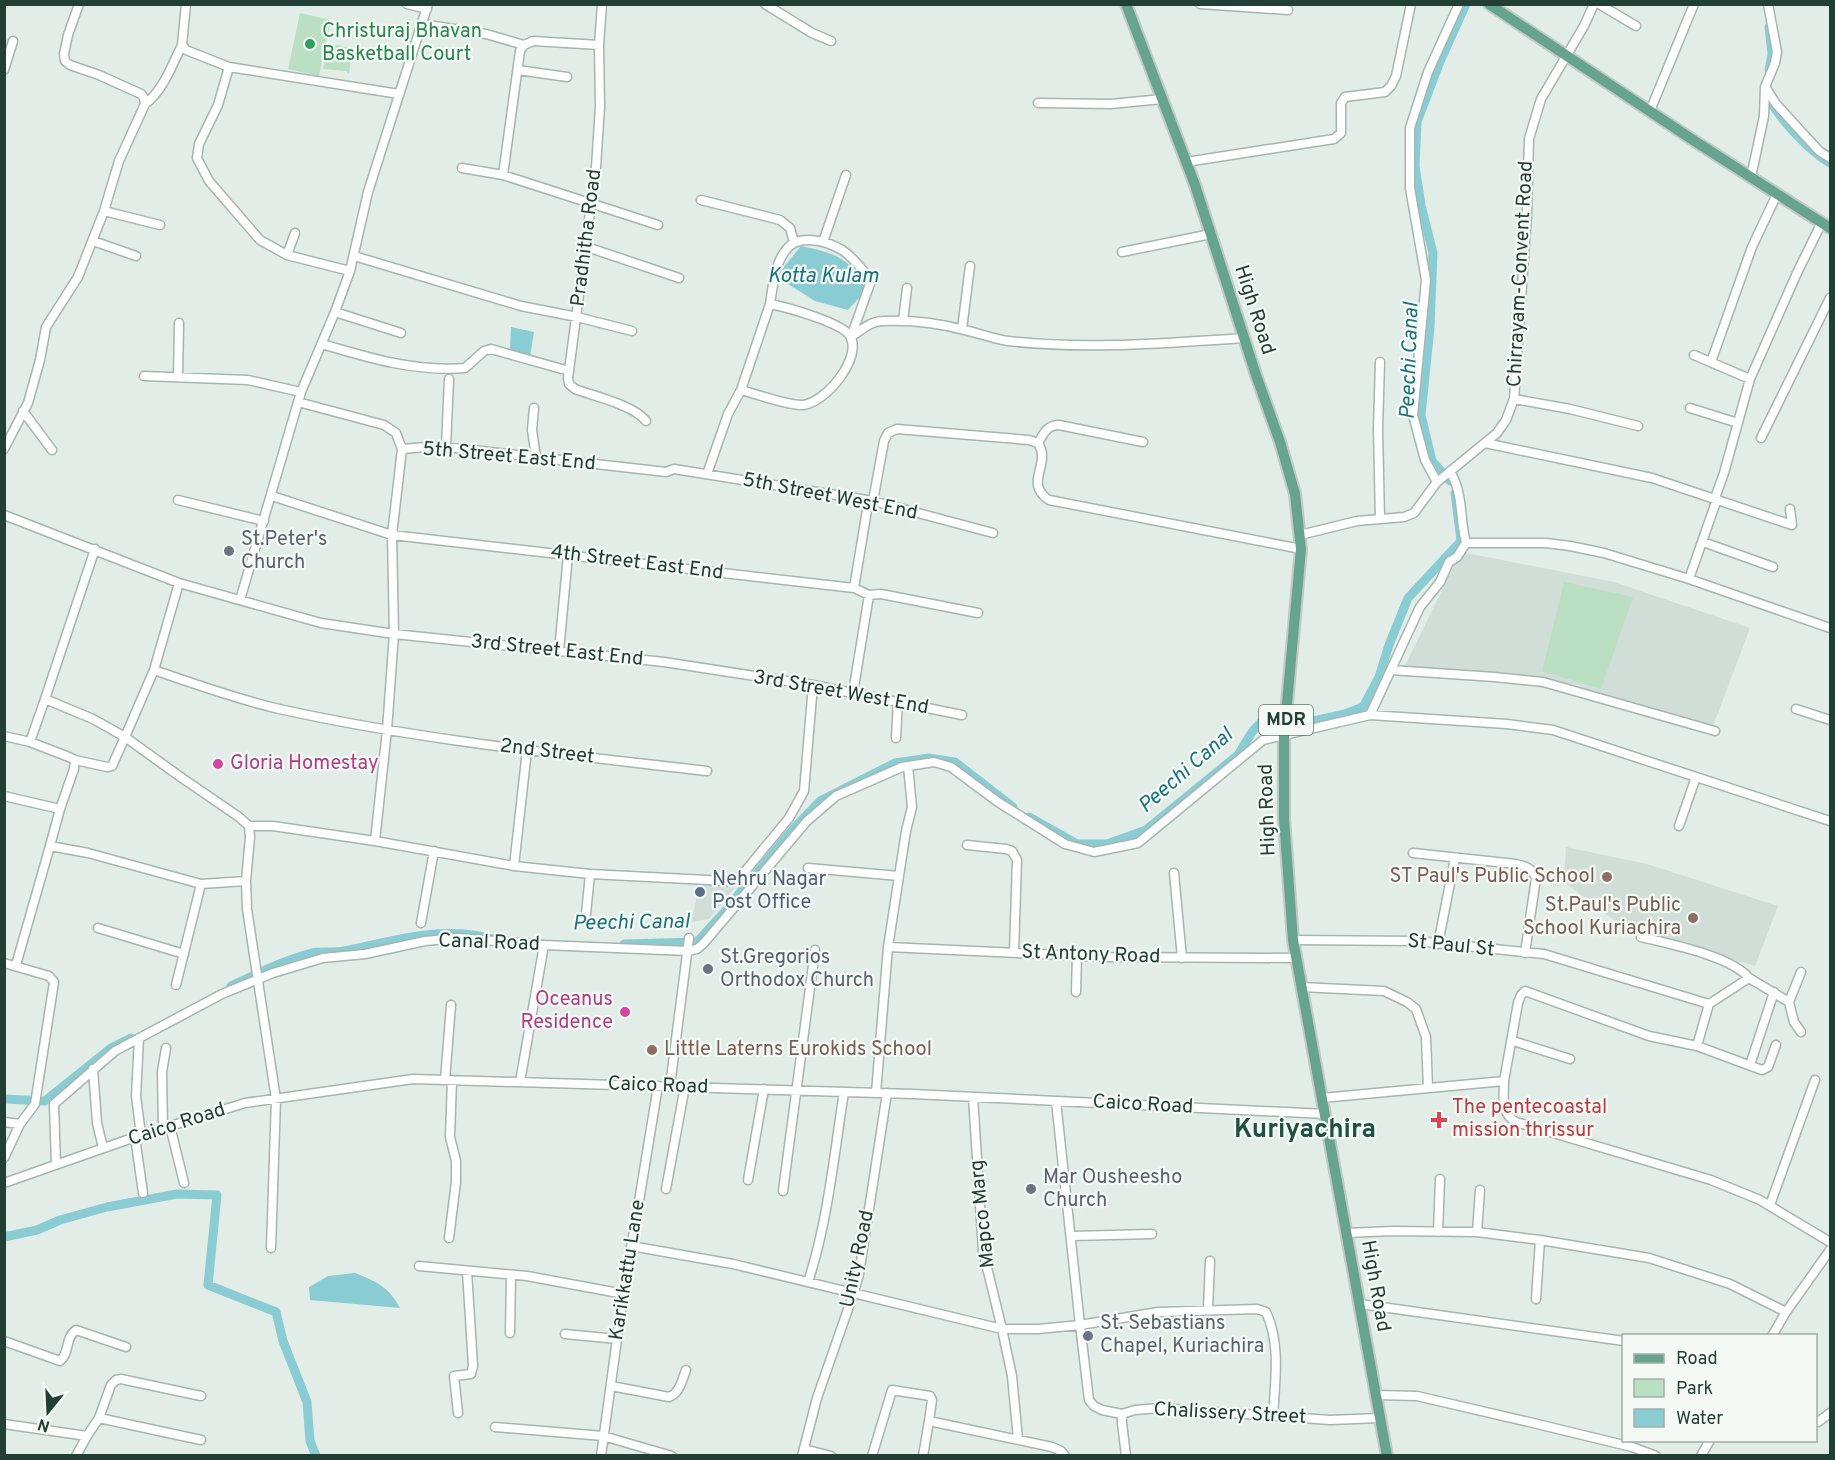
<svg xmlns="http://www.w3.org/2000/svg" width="1835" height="1460" viewBox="0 0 1835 1460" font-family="Overpass,sans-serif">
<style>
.built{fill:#d1ddd7}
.green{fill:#bbdfc3}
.water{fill:#8accd3}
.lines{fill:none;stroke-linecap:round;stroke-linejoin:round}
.canal{stroke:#8accd3;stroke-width:9}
.minor-casing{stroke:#a5b5af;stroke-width:11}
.major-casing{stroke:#c1c9c6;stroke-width:14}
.minor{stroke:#fff;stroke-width:8}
.major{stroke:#67a490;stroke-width:10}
.leisure-dot{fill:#2e9e5b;stroke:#f4f9f6;stroke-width:2}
.worship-dot{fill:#6b7280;stroke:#f4f9f6;stroke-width:2}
.hotel-dot{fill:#d1479c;stroke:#f4f9f6;stroke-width:2}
.education-dot{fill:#8d6e63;stroke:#f4f9f6;stroke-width:2}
.service-dot{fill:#5c6f8a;stroke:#f4f9f6;stroke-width:2}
.health-dot{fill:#e0444e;stroke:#f4f9f6;stroke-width:2}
.labels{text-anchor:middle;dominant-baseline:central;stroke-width:4.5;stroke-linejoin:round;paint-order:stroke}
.shield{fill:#f4f9f6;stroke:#61776f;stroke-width:1.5}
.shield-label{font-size:18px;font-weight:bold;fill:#223f35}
.leisure-label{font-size:20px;fill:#27864d;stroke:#f4f9f6;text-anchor:start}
.street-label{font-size:20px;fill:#223f35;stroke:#f4f9f6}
.worship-label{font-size:20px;fill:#5b616d;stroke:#f4f9f6;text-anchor:start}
.hotel-label{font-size:20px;fill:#b23c85;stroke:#f4f9f6;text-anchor:start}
.education-label{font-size:20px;fill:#785e54;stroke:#f4f9f6;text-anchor:end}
.service-label{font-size:20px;fill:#4e5e75;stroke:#f4f9f6;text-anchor:start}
.health-label{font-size:20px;fill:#be3a42;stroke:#f4f9f6;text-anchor:start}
.water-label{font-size:21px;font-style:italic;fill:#1b727d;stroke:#f4f9f6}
.district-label{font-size:26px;font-weight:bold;fill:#1d5242;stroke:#f4f9f6}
</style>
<rect width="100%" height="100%" fill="#e3ede8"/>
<path class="built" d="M1462,549L1466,553L1614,582L1750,628L1713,726L1578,691L1579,685L1405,666Z
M1566,847L1647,864L1778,906L1755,966L1627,930L1564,882Z
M694,879L737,885L709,919L691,922L699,887H696Z"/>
<path class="green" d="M300,13L331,20L319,76L288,69Z
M329,44L352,48L349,74L346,71L323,69Z
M1564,582L1633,597L1601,689L1542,671Z"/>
<path class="water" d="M801,246C835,253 848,257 868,288L848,310L815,301L780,279L783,268Z
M511,327L534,332L530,357L510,350Z
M355,1273C376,1281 389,1287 400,1308L310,1300L309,1287L328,1276Z"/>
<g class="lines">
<path class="canal" d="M1769,27L1772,54L1769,70
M1769,99C1781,120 1809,151 1830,163
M1450,481L1432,461L1421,415L1430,327L1433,253L1421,205L1415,166L1417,122L1439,64L1466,4
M1309,722L1345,714L1363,707L1379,677L1389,645L1408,598L1461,541L1455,493
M1029,817L1077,844H1107L1146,830L1238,755L1252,732L1264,719
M624,944L697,942L731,905L746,884L752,879L794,828L820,801L895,763L929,758L955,762L1013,807
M231,986C257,974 284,960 312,953C322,951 333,953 344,951C393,941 443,925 493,939
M4,1099L45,1101L111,1048L131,1038
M4,1237L37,1230L60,1220L107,1207L177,1194L217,1195L208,1285L276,1312L283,1341L307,1402L310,1441L316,1456"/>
<defs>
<path id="minor" d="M186,4L182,45L186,50L229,67
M407,4L427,9
M602,4L599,45L600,107L596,167L568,378L569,384L575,389C593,396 634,405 646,421
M765,4L812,33L831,41
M1200,4L1288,10
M1599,4L1636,26
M422,24L486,34L524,45
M4,70L13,41
M518,70L567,77
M1766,88L1776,104L1819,151L1830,158
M1038,103L1111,104L1162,99
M145,104C163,91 172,65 182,45
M1650,111L1694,4
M1186,162L1334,139L1341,133V103L1345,97L1385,92L1391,86L1396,76L1411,4
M462,168L503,175L658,225
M503,175L520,51L524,45L533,41L599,45
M1751,177L1764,116L1765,87L1775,63L1777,52L1768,4
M701,200L780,220L790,228L794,242
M104,211L160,225
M295,233L287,255L260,240L209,181L197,158L199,144L218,105L229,67L399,94
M93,241L136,256
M823,242L846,175
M584,246L679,278
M1122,252L1211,234
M287,255L350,271
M354,256L521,306L577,317L632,331
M770,304C773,286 774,265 786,250C798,233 827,241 842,250C853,257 863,270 871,281L851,337
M335,312L401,333
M903,321L907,288
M962,329L970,266
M851,337C861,330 871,321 883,321C910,320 938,323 964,330C979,333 993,339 1008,341C1087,350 1166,343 1245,338
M322,344C369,358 415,372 465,368L484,351L491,349L569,371
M1694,355L1750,379
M1380,362L1378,429L1380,519
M1711,362L1752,247L1777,194
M144,376L248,380L301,392
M178,377L179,323
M1514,399L1570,409L1638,426
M298,402L384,425L396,433L402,449
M534,408L532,430L536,457
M1690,408L1738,423
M23,411L52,450
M1761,438L1830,298
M1038,443C1044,433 1047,425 1059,425L1143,442
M1485,443L1652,478L1792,525L1790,509
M446,447L449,379
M4,449L28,403L40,360L46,327L78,277L104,211L119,161L145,104L144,98L141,94L99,75L70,65L65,61L64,54L68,35L79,4
M1450,471C1464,495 1459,517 1466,543
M707,474L728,414L741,390C756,394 789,406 803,405C825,403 863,358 850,336C843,323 786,307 770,304L741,390
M1437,482L1425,460L1413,415L1426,280L1410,188V128L1428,72L1459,4
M272,496L392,535L402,449L438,446L666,472L674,469L873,501L993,533
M1715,498L1724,473L1750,379L1797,273L1822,222
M178,500L264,521
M4,515L179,583L321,623L394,634L664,662L813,685L962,715
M1300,535L1357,521L1404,517L1414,513L1437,482L1497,433L1506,420L1514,399L1515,386L1527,214L1529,139L1541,99L1584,26L1594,4
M1703,542L1773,567
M1689,579L1717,499
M854,588L868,504L873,501L884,441L888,433L897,429L1029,440L1038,443C1052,464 1023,483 1049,500L1301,549
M240,600L301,392L335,312L350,271L368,192L428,4
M559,651L568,555
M154,670L179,583
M1391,670L1494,677L1543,682L1715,731
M853,693L869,595
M45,699L95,549
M1796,709L1830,720
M1370,715L1420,607L1440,582L1449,562L1457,557L1466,543H1546L1570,546L1604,553L1689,579L1830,628
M4,736L30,742L45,699L93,719L125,737L112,766L107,767L75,760
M896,738L898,701
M30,742L69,757L75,760L74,769L60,809L50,846
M527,750L514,866L590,874L727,881L739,877L747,869L789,818L804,791L813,685
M4,796L60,809
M249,826L250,837L246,881L247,909L276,1099L271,1248
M1679,826L1696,777
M375,841L273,826H249L239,817L182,778L125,737L154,670C194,684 234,698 275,708C417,740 562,754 707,771
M967,845L1006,849L1012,851L1017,860L1014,953
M1413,853L1516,864C1525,866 1532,868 1536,878L1525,953
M514,866L375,841L387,730L394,634L392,535L854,588L869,595L881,594L978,613
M808,868L899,876
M1174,873L1182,958
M201,884L246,881
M586,914L590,874
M421,923L434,851
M98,928L184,954
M1641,937C1669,944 1731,956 1749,978
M1293,940L1417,941L1544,954L1709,1004
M1438,944L1455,858
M888,947L1104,957L1295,958
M4,963L49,976L54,982L35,1104L20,1124L4,1158
M16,965L50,846L88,853L201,884L176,985
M1301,987L1384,991L1407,1002L1416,1009L1426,1037L1428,1088
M1076,992L1077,955
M1789,1002L1801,972
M139,1038L136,1096L141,1135
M1513,1041L1570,1059
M1697,1046L1709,1004L1749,978L1789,1002L1794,1022L1801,1032
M1750,1065L1774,992
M93,1069L97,1123L103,1148
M445,1080L451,1005
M1504,1081L1518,1003L1521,995L1525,991L1627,1028L1649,1036L1697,1046L1762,1070L1768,1067L1776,1045
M520,1082L544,945
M670,1086L689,938
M876,1093L888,947L906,831L912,807L908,766
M973,1097L983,1251L1002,1329L1012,1376L1018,1439
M1322,1098L1504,1081C1504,1098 1500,1113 1516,1122L1711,1180L1760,1200L1830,1242
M4,1122L20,1124
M170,1126L184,1183
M163,1128L162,1072L166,1048
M135,1137L143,1193
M56,1165L54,1104L115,1051L222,994L273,973L323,958L365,954L425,941L457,938L544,945L688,951L697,949L704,943L807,821L836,796L902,767L934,762L951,767L998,802L1065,844L1094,852L1138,843L1263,740L1370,715L1507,724L1553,730L1830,821
M748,1180L764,1089
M4,1183L141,1135L245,1103L413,1079L913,1094L1325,1114
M666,1189L685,1086
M783,1191L815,950
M1770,1205L1815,1080
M1438,1232L1440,1179
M1477,1232L1480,1190
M1347,1233L1392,1231L1477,1232L1540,1240L1649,1258L1730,1284L1786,1312L1772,1336
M1072,1236L1152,1234
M449,1238L456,1182V1161L450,1137L452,1080
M631,1246L733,1264L1002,1329H1038L1080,1325L1056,1101
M419,1266L527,1276L624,1294
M808,1282C828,1221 834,1155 844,1092
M1536,1299L1540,1240
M1360,1304L1624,1341
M1208,1309L1210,1261
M1786,1312L1830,1250
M510,1333L511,1275
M565,1334L617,1339
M4,1341L60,1361C70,1353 65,1337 76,1330L126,1347
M611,1386L669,1397C680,1393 682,1380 686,1370
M1376,1395L1417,1396L1529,1422L1632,1447L1656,1456
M458,1413L454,1376L471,1374L473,1366L467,1271
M1122,1414V1423L1126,1456
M1273,1416C1275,1382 1281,1344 1266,1312L1257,1309L1158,1312L1080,1325L1089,1400L1094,1406L1102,1410L1122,1414L1135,1410L1159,1408L1330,1420L1380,1418
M99,1418L111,1385L116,1380L121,1379L201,1396
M1818,1422L1830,1413
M4,1424L87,1436L99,1418L201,1440
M495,1427L603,1436L672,1456
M804,1449L831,1456
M76,1456L87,1436
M601,1456L621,1310L658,1086
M802,1456L817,1398L854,1292L859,1274L887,1093
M872,1456L892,1390L930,1396L932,1400L929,1421
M923,1456L929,1421L1052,1447L1061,1451L1065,1456
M1701,1456L1710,1440"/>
<path id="major" d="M1126,4L1195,185L1256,375L1280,442L1295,494L1301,549L1284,736V819L1293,940L1387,1456
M1489,4L1693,140L1830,228"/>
</defs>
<use href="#minor" class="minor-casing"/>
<use href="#major" class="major-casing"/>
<use href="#minor" class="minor"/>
<use href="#major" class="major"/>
</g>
<circle class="leisure-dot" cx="310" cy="44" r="6"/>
<g class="worship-dot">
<circle cx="229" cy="551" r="6"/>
<circle cx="708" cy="969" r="6"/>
<circle cx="1031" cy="1189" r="6"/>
<circle cx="1088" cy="1336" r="6"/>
</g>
<g class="hotel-dot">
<circle cx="218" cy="764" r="6"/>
<circle cx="625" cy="1012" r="6"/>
</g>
<g class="education-dot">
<circle cx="1607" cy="877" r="6"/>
<circle cx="1693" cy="918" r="6"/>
<circle cx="652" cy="1050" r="6"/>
</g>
<circle class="service-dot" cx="700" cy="892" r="6"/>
<path class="health-dot" d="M1436 1111h6v6h6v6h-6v6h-6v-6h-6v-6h6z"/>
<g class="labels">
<rect class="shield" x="1259" y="705" width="54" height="30" rx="4.5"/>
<g class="shield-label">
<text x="1286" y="720">MDR</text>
</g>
<g class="leisure-label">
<text x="322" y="32">Christuraj Bhavan<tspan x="322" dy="23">Basketball Court</tspan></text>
</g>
<g class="street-label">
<text transform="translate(587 238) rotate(-83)">Pradhitha Road</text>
<text transform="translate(1521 274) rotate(-87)">Chirrayam-Convent Road</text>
<text transform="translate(1254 310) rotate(72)">High Road</text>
<text transform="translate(509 457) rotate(5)">5th Street East End</text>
<text transform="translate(830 497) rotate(11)">5th Street West End</text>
<text transform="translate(637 563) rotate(7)">4th Street East End</text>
<text transform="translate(557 651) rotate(6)">3rd Street East End</text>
<text transform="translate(841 693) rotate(10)">3rd Street West End</text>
<text transform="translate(547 752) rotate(7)">2nd Street</text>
<text transform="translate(1268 810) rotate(-92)">High Road</text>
<text transform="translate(489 943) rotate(2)">Canal Road</text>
<text transform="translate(1451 946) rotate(6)">St Paul St</text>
<text transform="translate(1091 955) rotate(2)">St Antony Road</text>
<text transform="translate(658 1086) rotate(2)">Caico Road</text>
<text transform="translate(1143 1105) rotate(3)">Caico Road</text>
<text transform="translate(177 1125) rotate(-18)">Caico Road</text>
<text transform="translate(983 1214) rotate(-96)">Mapco Marg</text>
<text transform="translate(858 1259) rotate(-78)">Unity Road</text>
<text transform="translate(628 1270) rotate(-81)">Karikkattu Lane</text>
<text transform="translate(1375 1286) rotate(80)">High Road</text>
<text transform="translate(1230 1414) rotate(3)">Chalissery Street</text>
</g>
<g class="worship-label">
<text x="241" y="540">St.Peter's<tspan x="241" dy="23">Church</tspan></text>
<text x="720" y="958">St.Gregorios<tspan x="720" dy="23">Orthodox Church</tspan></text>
<text x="1043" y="1178">Mar Ousheesho<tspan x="1043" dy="23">Church</tspan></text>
<text x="1100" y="1324">St. Sebastians<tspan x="1100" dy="23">Chapel, Kuriachira</tspan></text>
</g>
<g class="hotel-label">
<text x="230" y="764">Gloria Homestay</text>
<text x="613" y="1000" text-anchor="end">Oceanus<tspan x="613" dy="23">Residence</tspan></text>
</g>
<g class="education-label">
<text x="1595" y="877">ST Paul's Public School</text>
<text x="1681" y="906">St.Paul's Public<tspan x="1681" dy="23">School Kuriachira</tspan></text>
<text x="664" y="1050" text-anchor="start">Little Laterns Eurokids School</text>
</g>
<g class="service-label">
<text x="712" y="880">Nehru Nagar<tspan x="712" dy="23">Post Office</tspan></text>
</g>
<g class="health-label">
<text x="1452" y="1108">The pentecoastal<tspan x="1452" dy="23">mission thrissur</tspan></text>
</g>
<g class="water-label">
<text x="823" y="276">Kotta Kulam</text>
<text transform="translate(1410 361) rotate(-88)">Peechi Canal</text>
<text transform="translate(1186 771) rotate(-41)">Peechi Canal</text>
<text transform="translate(631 923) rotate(-1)">Peechi Canal</text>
</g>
<g class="district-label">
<text x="1305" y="1130">Kuriyachira</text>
</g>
</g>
<rect width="1835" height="1460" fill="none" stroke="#223f35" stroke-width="12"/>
<rect x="1622" y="1334" width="195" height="108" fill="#f4f9f6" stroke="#a0afa9" stroke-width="1.5"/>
<rect x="1634" y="1354" width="30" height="9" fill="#67a490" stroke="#a0afa9" stroke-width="1.5"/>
<text x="1676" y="1364" font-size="18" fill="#223f35">Road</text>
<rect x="1634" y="1379" width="30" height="18" fill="#bbdfc3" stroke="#a0afa9" stroke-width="1.5"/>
<text x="1676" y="1394" font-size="18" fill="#223f35">Park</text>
<rect x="1634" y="1409" width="30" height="18" fill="#8accd3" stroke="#a0afa9" stroke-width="1.5"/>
<text x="1676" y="1424" font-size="18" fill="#223f35">Water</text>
<g transform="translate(48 1412) rotate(198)" stroke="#f4f9f6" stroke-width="4.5" paint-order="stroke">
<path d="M0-4.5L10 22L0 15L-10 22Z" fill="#223f35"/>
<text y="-9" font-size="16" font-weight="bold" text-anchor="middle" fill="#223f35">N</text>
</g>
</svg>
